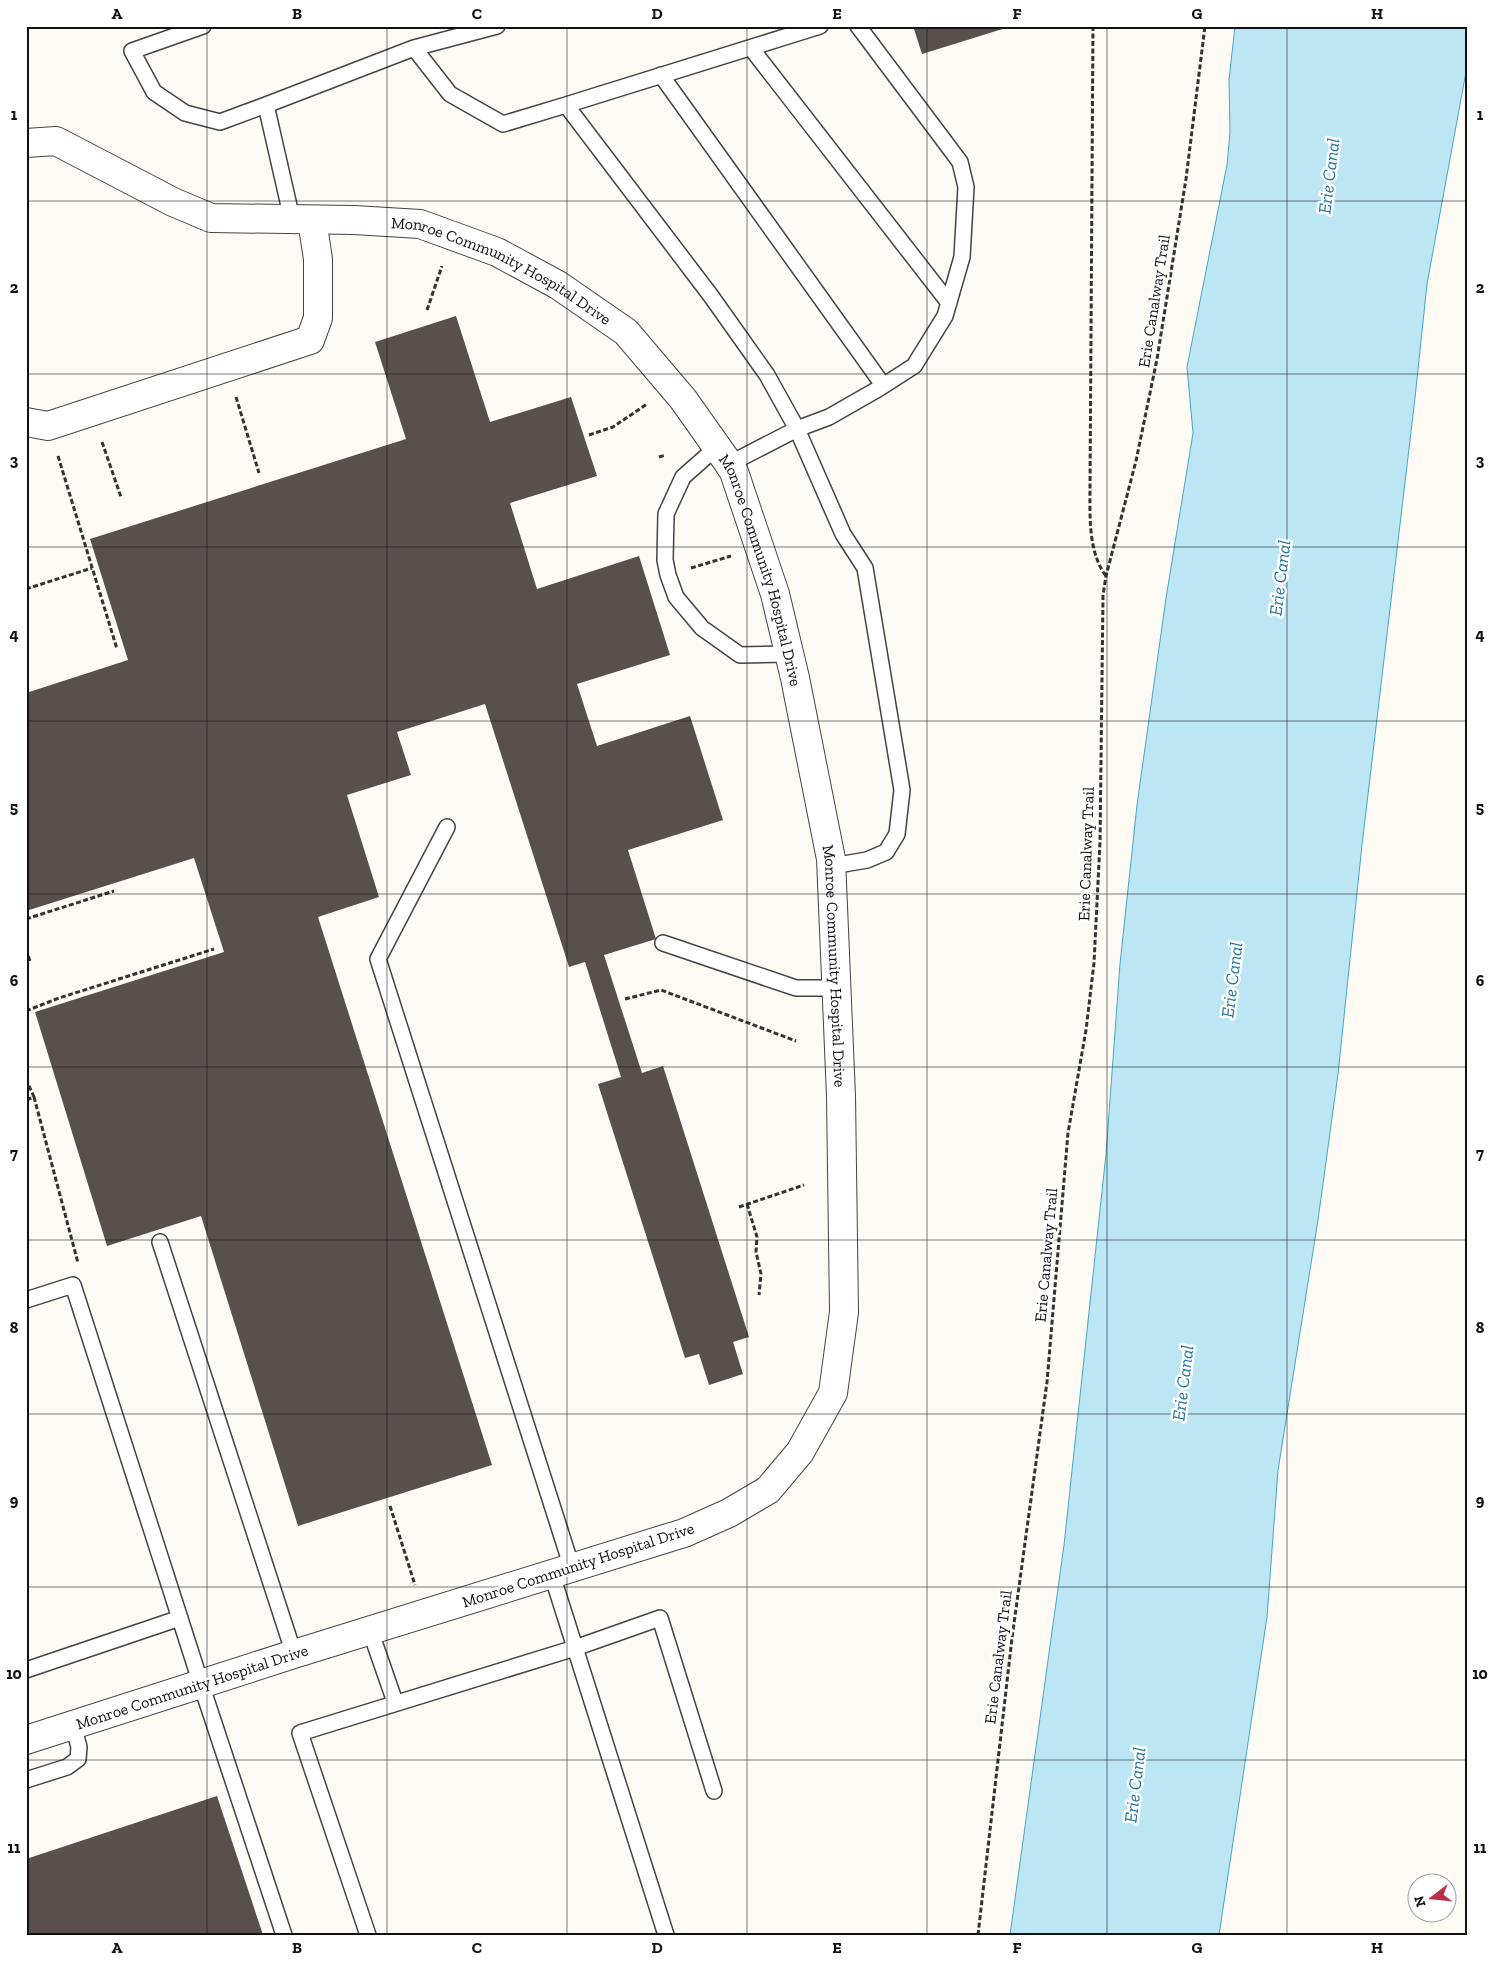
<svg xmlns="http://www.w3.org/2000/svg" width="1494" height="1961" viewBox="0 0 1494 1961" font-family="'Zilla Slab',serif">
<style>
.water{fill:#bce6f3;stroke:#48a4c6}
.building{fill:#59504e}
.lines{fill:none;stroke-linecap:round;stroke-linejoin:round}
.service-casing{stroke:#444;stroke-width:18}
.minor-casing{stroke:#444;stroke-width:30}
.path{stroke:#333;stroke-width:3;stroke-dasharray:5 2.5;stroke-linecap:butt}
.service{stroke:#fff;stroke-width:15}
.minor{stroke:#fff;stroke-width:28}
.grid{fill:none;stroke:#111;stroke-width:1;stroke-opacity:0.55}
.labels{text-anchor:middle;dominant-baseline:central;stroke-width:5;stroke-linejoin:round;paint-order:stroke}
.street-label{font-size:16px;fill:#111;stroke:#fff}
.water-label{font-size:18px;font-style:italic;fill:#20779d;stroke:#fff}
.neatline{fill:none;stroke:#111;stroke-width:2}
.grid-label{font-size:16px;text-anchor:middle;font-weight:bold;fill:#111}
</style>
<rect width="100%" height="100%" fill="#fefbf5"/>
<path class="water" d="M1235,26H1468V61L1427,284L1415,398L1362,845L1338,1074L1318,1220L1278,1470L1267,1617L1219,1935H1010L1064,1545L1106,1154L1120,964L1137,805L1166,598L1193,433L1187,367L1227,165L1230,133L1229,80Z"/>
<path class="building" d="M913,26H1009V27L922,54Z
M456,316L490,422L571,397L597,476L510,503L537,589L639,556L670,655L577,684L597,746L690,716L723,820L628,850L656,939L604,955L642,1073L663,1066L749,1337L733,1342L743,1374L709,1385L699,1354L685,1358L598,1084L621,1077L585,962L569,967L485,704L397,732L411,775L347,795L379,897L318,917L492,1465L298,1526L201,1216L107,1246L35,1012L224,952L194,858L26,911V693L128,660L90,539L406,439L375,342Z
M217,1796L263,1935H26V1859Z"/>
<g class="lines">
<defs>
<path id="service" d="M203,26L132,51L154,92L185,113L220,122L266,105
M414,48L497,26
M751,48L949,303
M661,75L883,385
M566,105L820,26
M292,219L266,105L414,48L450,94L503,124L566,105L711,296L767,375L797,429L843,534L865,568L902,790L897,834L886,852L867,860L832,866
M717,447L683,477L666,514L665,560L668,575L676,597L702,628L740,655L790,654
M729,464L797,429L829,417L878,389L914,366L945,316L962,257L966,187L960,162L858,26
M447,827L378,959L572,1568
M663,943L796,988H836
M160,1242L294,1654
M26,1300L73,1285L201,1684L284,1935
M552,1575L666,1935
M370,1630L395,1702
M26,1670L180,1618
M26,1780L67,1767L78,1759L79,1747L73,1725
M368,1935L300,1733L575,1648L660,1618L714,1791"/>
<g id="minor">
<path id="s1" d="M26,143L56,141L173,202L211,218L354,220L420,224L497,252L558,285L626,332L683,399L729,464L734,472L775,594L795,678L831,859L841,1096L844,1312L833,1393L800,1452L768,1490L729,1513L684,1533L294,1654L26,1740"/>
<path d="M26,422L48,426L310,340L318,318V259L312,220"/>
</g>
</defs>
<use href="#service" class="service-casing"/>
<use href="#minor" class="minor-casing"/>
<path class="path" d="M1093,26L1090,488C1090,516 1088,552 1106,576
M427,310L442,266
M236,397L259,473
M589,435L613,427L647,404
M102,442L121,497
M58,456L117,649
M659,457L666,455
M691,568L731,556
M26,589L92,568
M26,919L114,891
M26,949L30,961L26,962
M625,999L661,990L796,1041
M26,1011L59,998L214,949
M26,1079L34,1097L26,1100
M34,1097L78,1263
M747,1204L757,1237L756,1252L761,1274L759,1295
M739,1207L804,1185
M390,1506L415,1585
M978,1935L1012,1638L1047,1382L1068,1133L1086,1030L1094,963L1100,842L1103,595L1106,576L1136,461L1157,359L1186,179L1205,26"/>
<use href="#service" class="service"/>
<use href="#minor" class="minor"/>
</g>
<path class="grid" d="M207,26V1935M387,26V1935M567,26V1935M747,26V1935M927,26V1935M1107,26V1935M1287,26V1935M26,201H1468M26,374H1468M26,547H1468M26,721H1468M26,894H1468M26,1067H1468M26,1240H1468M26,1414H1468M26,1587H1468M26,1760H1468"/>
<g class="labels">
<g class="street-label">
<text stroke="none"><textPath href="#s1" startOffset="505">Monroe Community Hospital Drive</textPath></text>
<text transform="translate(1154 301) rotate(-81)">Erie Canalway Trail</text>
<text stroke="none"><textPath href="#s1" startOffset="925">Monroe Community Hospital Drive</textPath></text>
<text transform="translate(1086 854) rotate(-88)">Erie Canalway Trail</text>
<text stroke="none"><textPath href="#s1" startOffset="1330">Monroe Community Hospital Drive</textPath></text>
<text transform="translate(1046 1255) rotate(-85)">Erie Canalway Trail</text>
<text transform="translate(578 1565) rotate(-18)">Monroe Community Hospital Drive</text>
<text transform="translate(998 1657) rotate(-83)">Erie Canalway Trail</text>
<text transform="translate(192 1687) rotate(-18)">Monroe Community Hospital Drive</text>
</g>
<g class="water-label">
<text transform="translate(1329 176) rotate(-83)">Erie Canal</text>
<text transform="translate(1280 578) rotate(-83)">Erie Canal</text>
<text transform="translate(1232 980) rotate(-83)">Erie Canal</text>
<text transform="translate(1183 1383) rotate(-83)">Erie Canal</text>
<text transform="translate(1135 1785) rotate(-83)">Erie Canal</text>
</g>
</g>
<rect width="1494" height="1961" fill="none" stroke="#ffffff" stroke-width="55"/>
<g transform="translate(1432 1898) rotate(254)"><circle r="24" fill="#ffffff" stroke="#a0a0a0"/>
<path d="M0-4L9 19L0 12L-9 19Z" fill="#ba3049"/>
<text y="-8" font-size="14" font-weight="bold" text-anchor="middle" fill="#111111">N</text>
</g>
<rect x="28" y="28" width="1438" height="1906" class="neatline"/>
<g class="grid-label">
<text x="117" y="19">A</text>
<text x="297" y="19">B</text>
<text x="477" y="19">C</text>
<text x="657" y="19">D</text>
<text x="837" y="19">E</text>
<text x="1017" y="19">F</text>
<text x="1197" y="19">G</text>
<text x="1377" y="19">H</text>
<text x="14" y="120">1</text>
<text x="1480" y="120">1</text>
<text x="14" y="293">2</text>
<text x="1480" y="293">2</text>
<text x="14" y="466">3</text>
<text x="1480" y="466">3</text>
<text x="14" y="640">4</text>
<text x="1480" y="640">4</text>
<text x="14" y="813">5</text>
<text x="1480" y="813">5</text>
<text x="14" y="986">6</text>
<text x="1480" y="986">6</text>
<text x="14" y="1159">7</text>
<text x="1480" y="1159">7</text>
<text x="14" y="1333">8</text>
<text x="1480" y="1333">8</text>
<text x="14" y="1506">9</text>
<text x="1480" y="1506">9</text>
<text x="14" y="1679">10</text>
<text x="1480" y="1679">10</text>
<text x="14" y="1853">11</text>
<text x="1480" y="1853">11</text>
<text x="117" y="1953">A</text>
<text x="297" y="1953">B</text>
<text x="477" y="1953">C</text>
<text x="657" y="1953">D</text>
<text x="837" y="1953">E</text>
<text x="1017" y="1953">F</text>
<text x="1197" y="1953">G</text>
<text x="1377" y="1953">H</text>
</g>
</svg>
